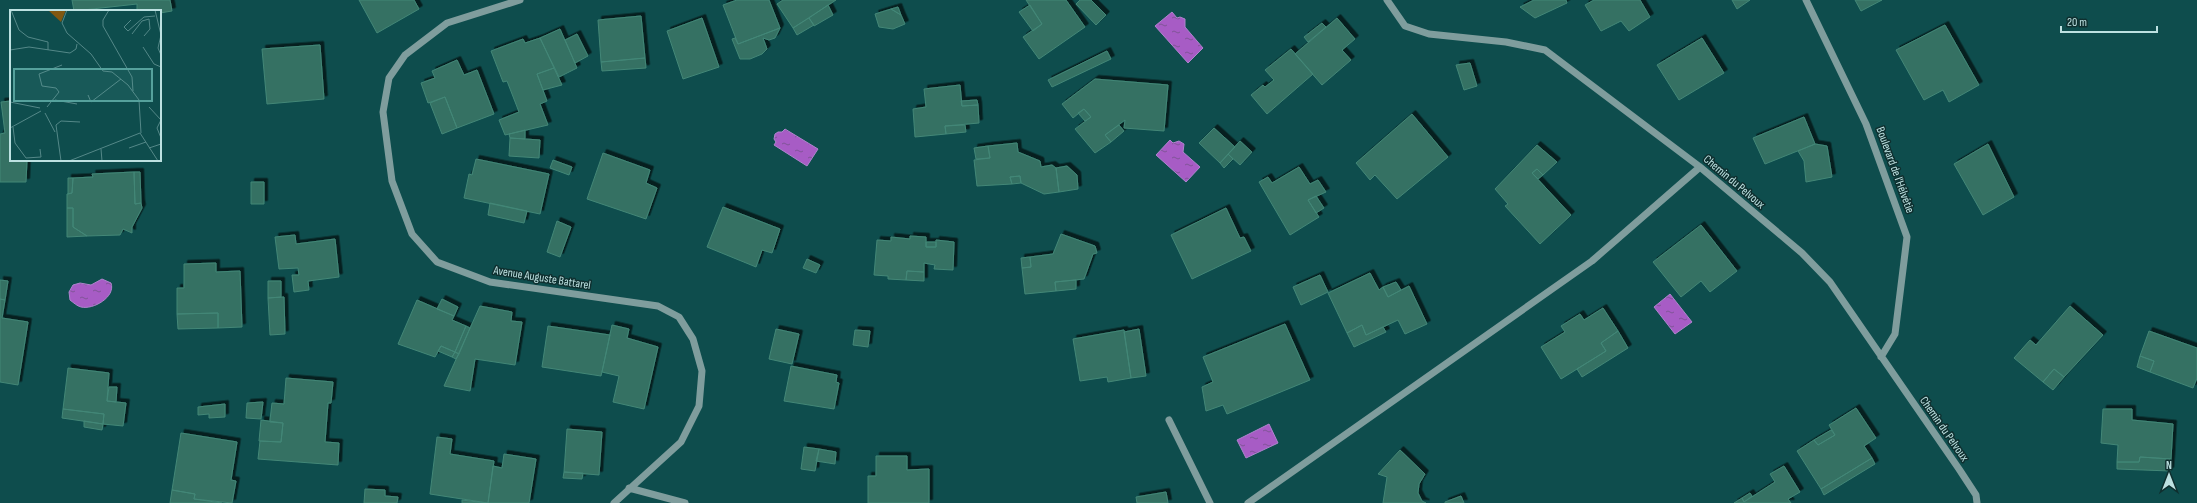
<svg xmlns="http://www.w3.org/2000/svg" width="2197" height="503" viewBox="0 0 2197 503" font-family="'Sofia Sans Condensed',sans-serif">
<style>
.water{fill:url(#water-ripples);stroke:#ae84cd}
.building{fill:#357163;stroke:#438777;filter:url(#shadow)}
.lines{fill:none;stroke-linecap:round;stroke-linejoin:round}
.minor{stroke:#7f9d9d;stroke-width:7}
.labels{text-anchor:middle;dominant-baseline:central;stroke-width:3;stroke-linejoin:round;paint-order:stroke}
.street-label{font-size:12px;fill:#bde1e1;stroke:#0f2f2f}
.inset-road{fill:none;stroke:#548888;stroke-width:1}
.view{fill:#55a19c;fill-opacity:0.15;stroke:#55a19c;stroke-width:2}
.inset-edge{fill:none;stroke:#bde1e1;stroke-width:2}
</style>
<defs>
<pattern id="water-ripples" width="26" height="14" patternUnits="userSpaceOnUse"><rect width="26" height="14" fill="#a75cc5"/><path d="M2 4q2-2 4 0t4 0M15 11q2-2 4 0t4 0" fill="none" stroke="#805498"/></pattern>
<filter id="shadow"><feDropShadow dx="3.5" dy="-3.5" stdDeviation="0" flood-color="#0009"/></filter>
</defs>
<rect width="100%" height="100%" fill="#0e4d4d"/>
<path class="water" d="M1172,12L1177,18L1180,17L1185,19V27L1203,48L1188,63L1155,26Z
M785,129L818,149L807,166L774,145L776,142L774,139L775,134L778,132H782Z
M1170,140L1173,143L1179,141L1184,144L1183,152L1200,167L1186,182L1156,155Z
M102,279L111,283C116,297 93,310 81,307C77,306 74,303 70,300L69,292L73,285L80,283L91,285Z
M1670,294L1692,322L1675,334L1654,307Z
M1269,424L1278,443L1246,458L1237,440Z"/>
<path class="building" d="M72,0H170L172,11L160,13V11H137V4L74,11Z
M359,0H414L419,9L377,33Z
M737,0H769L780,28L738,44L723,5Z
M783,0H836L793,28L777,4Z
M1026,0H1066L1085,27L1039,59L1023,37L1042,24Z
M1080,0H1091L1106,15L1096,25L1076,4Z
M1534,0H1566L1567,3L1535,18L1520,7Z
M1594,0H1640L1650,17L1629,31L1621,21L1601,31L1585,5Z
M1732,0H1750L1737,9Z
M1855,0H1882L1861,11Z
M828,5L833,15L814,26L809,18Z
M1030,5L1042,24L1033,31L1019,12Z
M898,7L901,15L891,9Z
M891,9L901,15L905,24L893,29L879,27L875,14Z
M641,16L645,58L601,62L598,20Z
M702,18L719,67L683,79L667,31Z
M809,18L814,25L797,35L793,28Z
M1337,18L1355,39L1342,50L1351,60L1322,85L1295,54Z
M1322,23L1326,27L1308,42L1304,37Z
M1945,25L1979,85L1949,102L1943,90L1924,100L1896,50Z
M780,28L775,38L769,40L763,38L767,49L762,54L750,59H740L732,39L735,38L738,44Z
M560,29L577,68L559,77L540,38Z
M577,34L588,56L575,63L565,40Z
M540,38L554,68L537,74L547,101L540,104L548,125L505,135L499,120L519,112L507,81L503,82L491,51L523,39L525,43Z
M1702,38L1724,73L1679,100L1657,65Z
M320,45L324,99L267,104L262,49Z
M1291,49L1313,74L1267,114L1251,95L1263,85L1265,87L1274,80L1265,70Z
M1107,51L1111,59L1052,87L1048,80Z
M645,58L646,68L602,71L601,62Z
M457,60L464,75L477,70L494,114L457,128L445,97L428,103L421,83L435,78L432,71Z
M1470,63L1477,86L1464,90L1456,65Z
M554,68L562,85L543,90L537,74Z
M1095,79L1168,85L1164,131L1124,128L1125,120L1105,135L1111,142L1095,153L1075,129L1091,117L1084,109L1073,118L1062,104Z
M960,85L962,106L978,105L979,123L945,126L946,134L915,137L913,109L926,107L924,89Z
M445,97L457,128L442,134L430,103Z
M977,100L978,105L962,106L961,101Z
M11,101V160H27L26,182H0V134L5,133L1,102Z
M1084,109L1091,117L1085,121L1078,113Z
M1412,114L1448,157L1397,199L1375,175L1370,180L1356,163Z
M1804,117L1815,144L1765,164L1753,138Z
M965,125L966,132L946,134L945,126Z
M1119,125L1124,131L1111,142L1105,135Z
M1214,128L1235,147L1220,163L1199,143Z
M525,130V139L510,138L509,134Z
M510,138L540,140L539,158L509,156Z
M1240,141L1252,152L1240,165L1228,154Z
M1017,143L1018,152L1040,161L1041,167L1052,165L1056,168L1059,192L1044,194L1021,183L1020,176L1010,177L1012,184L977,186L974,160L990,158L988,146Z
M1815,144L1827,146L1832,177L1806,182L1804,161L1798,151Z
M1988,144L2014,197L1983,215L1954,164Z
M1537,145L1557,162L1543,175L1537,169L1532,173L1571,215L1540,244L1505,206L1508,204L1495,189Z
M988,146L990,158L976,159L974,148Z
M603,153L650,170L646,183L657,188L646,219L587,199Z
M1228,154L1233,159L1224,168L1220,163Z
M476,159L549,174L540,214L464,198L469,174L472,175Z
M553,160L572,167L569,175L550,168Z
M1067,166L1077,175L1078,189L1059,192L1056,168Z
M1299,167L1310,184L1318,180L1326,192L1308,200L1319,217L1290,235L1259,182L1268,177L1272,183Z
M1537,169L1543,175L1538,179L1532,173Z
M134,172L135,204L141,203L142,208L132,227V233L123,229L120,235L87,236L73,227V208H67V194L72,193L73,178L93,177L92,174Z
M134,172H140L141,203L135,204Z
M1020,176L1021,183L1012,184L1010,177Z
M68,178H73L72,193L68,194Z
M251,182H264V204H251Z
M1316,196L1324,208L1316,213L1308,200Z
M490,203L527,211L524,223L488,215Z
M723,207L780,229L772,253L762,250L756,267L707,247Z
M67,208H73V227L87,236L67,237Z
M1226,208L1240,238L1244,237L1251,251L1192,279L1171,235Z
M557,221L571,227L560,257L547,252Z
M1701,225L1737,271L1710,292L1701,281L1681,297L1653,262Z
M1061,234L1095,246L1097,253L1093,254L1084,279L1055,282L1056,291L1025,294L1022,268L1031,267L1030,257L1053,254Z
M295,235L296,244L335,239L339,277L308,281L309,290L294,292L292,275H299L298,268L279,269L275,237Z
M910,236L926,237V247H936V240L954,242L953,270L934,269L935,265L924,263V272L907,271L906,280L888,279V276L874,275L877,240L891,241V237L910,239Z
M926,242H936V247H926Z
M1030,257L1031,267L1022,268L1021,258Z
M807,259L820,265L816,273L803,268Z
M216,263V272L240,271L242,327L218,328V313L177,314V288H184V264Z
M907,271L924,272V281L906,280Z
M1370,273L1379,290L1383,287L1388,297L1409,286L1427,324L1405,334L1398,320L1366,335L1362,325L1347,333L1328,293Z
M1320,275L1328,292L1301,305L1293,287Z
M0,280L8,281L5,300L0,299Z
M1076,280V289L1056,291L1055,282Z
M268,281H281V297L268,298Z
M1396,282L1401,290L1388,297L1383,287Z
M284,297L285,334L270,335L268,298Z
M0,299L5,300L2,318L28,322L18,385L0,382Z
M442,299L458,307L454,316L437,309Z
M417,300L454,316L452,320L466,326L455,352L441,346L435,357L398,344Z
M480,306L512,312L511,321L522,322L515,365L475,359L470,391L444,386Z
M2070,306L2103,335L2064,377L2054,369L2043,382L2014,358L2030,340L2036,345Z
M1603,308L1618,331L1601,343L1606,351L1561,379L1541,347L1565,332L1561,326L1580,314L1584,320Z
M218,313V328L178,329L177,314Z
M1285,324L1310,380L1227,414L1223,405L1206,411L1202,387L1213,382L1203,357Z
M612,325L629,329L627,338L658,347L644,409L613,402L619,376L602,372Z
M1362,325L1366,335L1383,327L1386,332L1354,347L1347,333Z
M466,326L470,328L459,354L455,352Z
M548,326L610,335L601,376L542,367Z
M776,329L799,334L792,364L769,359Z
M1139,329L1146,376L1131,378L1124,332Z
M855,330L870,331L868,347L853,345Z
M1124,330L1131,378L1108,382L1107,377L1080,381L1073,339Z
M1618,331L1628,348L1582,377L1577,369L1606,351L1601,343Z
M2149,331L2197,348V378L2193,388L2150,372L2154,361L2140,356Z
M441,346L455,352L452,357L438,351Z
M455,352L459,354L456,359L452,357Z
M2140,356L2154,361L2150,372L2137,367Z
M791,366L837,375L836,382L839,383L834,409L784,401Z
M68,368L109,373L107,401L126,403L123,426L103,424L104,414L63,409Z
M2054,369L2064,377L2053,390L2043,382Z
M286,378L333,382L331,403H328L325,442L339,443L338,465L258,459L260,441L281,442L283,423L270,422V420L272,403L284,404Z
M109,387H117L116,402L107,401Z
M263,402L261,419L246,418L247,403Z
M225,404V417L209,418V414L198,415V407Z
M1856,408L1876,438L1864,446L1872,458L1821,489L1797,451L1814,440L1818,445L1835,435L1829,425Z
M63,409L104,414L103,424L62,418Z
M2103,409H2132V420L2173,424L2171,459L2140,457L2139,462H2117L2118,445L2101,443Z
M261,420L283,423L281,442L259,441Z
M84,421L103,424L102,430L84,427Z
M567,429L602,432L599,475L564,472Z
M1831,430L1835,435L1818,445L1814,440Z
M181,433L237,442L231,480L236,481L232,503L194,499L195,494L172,490Z
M437,437L452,439L450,454L494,461L488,503L430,494Z
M804,447L819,449L815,471L801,469Z
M819,449L836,452L835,464L816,461Z
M1400,450L1425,474L1419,484L1418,493L1422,501L1426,503H1383L1387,477L1378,474Z
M504,454L536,459L529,503H488L493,466L502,468Z
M876,456H907V470L929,469V503H868V476H876Z
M2140,457L2171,459L2170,471L2117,469V462H2139Z
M1872,458L1875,464L1824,495L1821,489Z
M1784,466L1800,492L1788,499L1791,503H1734L1742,498L1744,502L1775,482L1770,474Z
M564,472L583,473L582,479L563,478Z
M365,489L385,490V496L398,497L397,503H364Z
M172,490L195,494L194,499L222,503H170Z
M1166,492L1168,503H1137L1136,497Z
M1750,493L1752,496L1744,502L1742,498Z
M1461,496L1464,503H1445V502Z
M462,500L486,503H488H462Z"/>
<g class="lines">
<path class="minor" d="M520,0L447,23L405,55L389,78L383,112L392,181L412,234L437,262L490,282L658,306L679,317L693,339L702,371L699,406L681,442L614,503
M1387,0L1405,26L1429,34L1506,42L1545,50L1700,167L1802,253L1830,282L1959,469L1976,495L1977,503
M1806,0L1866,124L1907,237L1895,334L1881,357
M1169,420L1210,503
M629,488L685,503
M1248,503L1592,261L1700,167"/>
</g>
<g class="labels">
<g class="street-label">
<text transform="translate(1895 170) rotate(70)">Boulevard de l'Hélvétie</text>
<text transform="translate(1734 182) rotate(40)">Chemin du Pelvoux</text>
<text transform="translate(542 278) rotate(9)">Avenue Auguste Battarel</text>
<text transform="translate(1944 429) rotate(55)">Chemin du Pelvoux</text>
</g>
</g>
<g transform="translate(10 10)">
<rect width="151" height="151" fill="#0e4d4d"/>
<path d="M38,0H56L51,12Z" fill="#815811"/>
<path class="inset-road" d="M1,0L9,20L18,27L38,32V40M57,0L52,13L57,23L81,44L93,61L102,62L118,75L129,90L131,123M99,0L93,10V16L122,67L123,81M145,0L151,25L148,38L151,45M121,10L114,17L118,21L134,7L145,6M122,24L132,11L139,9M134,26L140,19L139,9M133,37L144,54L151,57M0,40L19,37L60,43L66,39L67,34M78,85L81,92L111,69M45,90L67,94M0,92L30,98M37,97L49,82L46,78L32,76L29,64L52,55M139,97L151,110M35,103L45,122M151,110L147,118L151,128M3,117L5,133L16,148L31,147L30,139M0,118L31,101M119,138L136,132M139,138L151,134M91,139L92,151M51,151L46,115L51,111L70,112M59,151L130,123L148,151"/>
<path class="view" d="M4,59H142V91H4Z"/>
<rect width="151" height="151" class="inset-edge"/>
</g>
<g transform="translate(2169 475)" stroke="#0f2f2f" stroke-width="3" paint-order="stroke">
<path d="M0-3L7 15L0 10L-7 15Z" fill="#bde1e1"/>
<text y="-6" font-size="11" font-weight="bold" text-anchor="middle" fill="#bde1e1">N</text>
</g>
<path d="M2061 26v6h96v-6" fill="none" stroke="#bde1e1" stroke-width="2"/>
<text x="2067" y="26" font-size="12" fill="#bde1e1" stroke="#0f2f2f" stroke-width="3" paint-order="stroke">20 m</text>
</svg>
